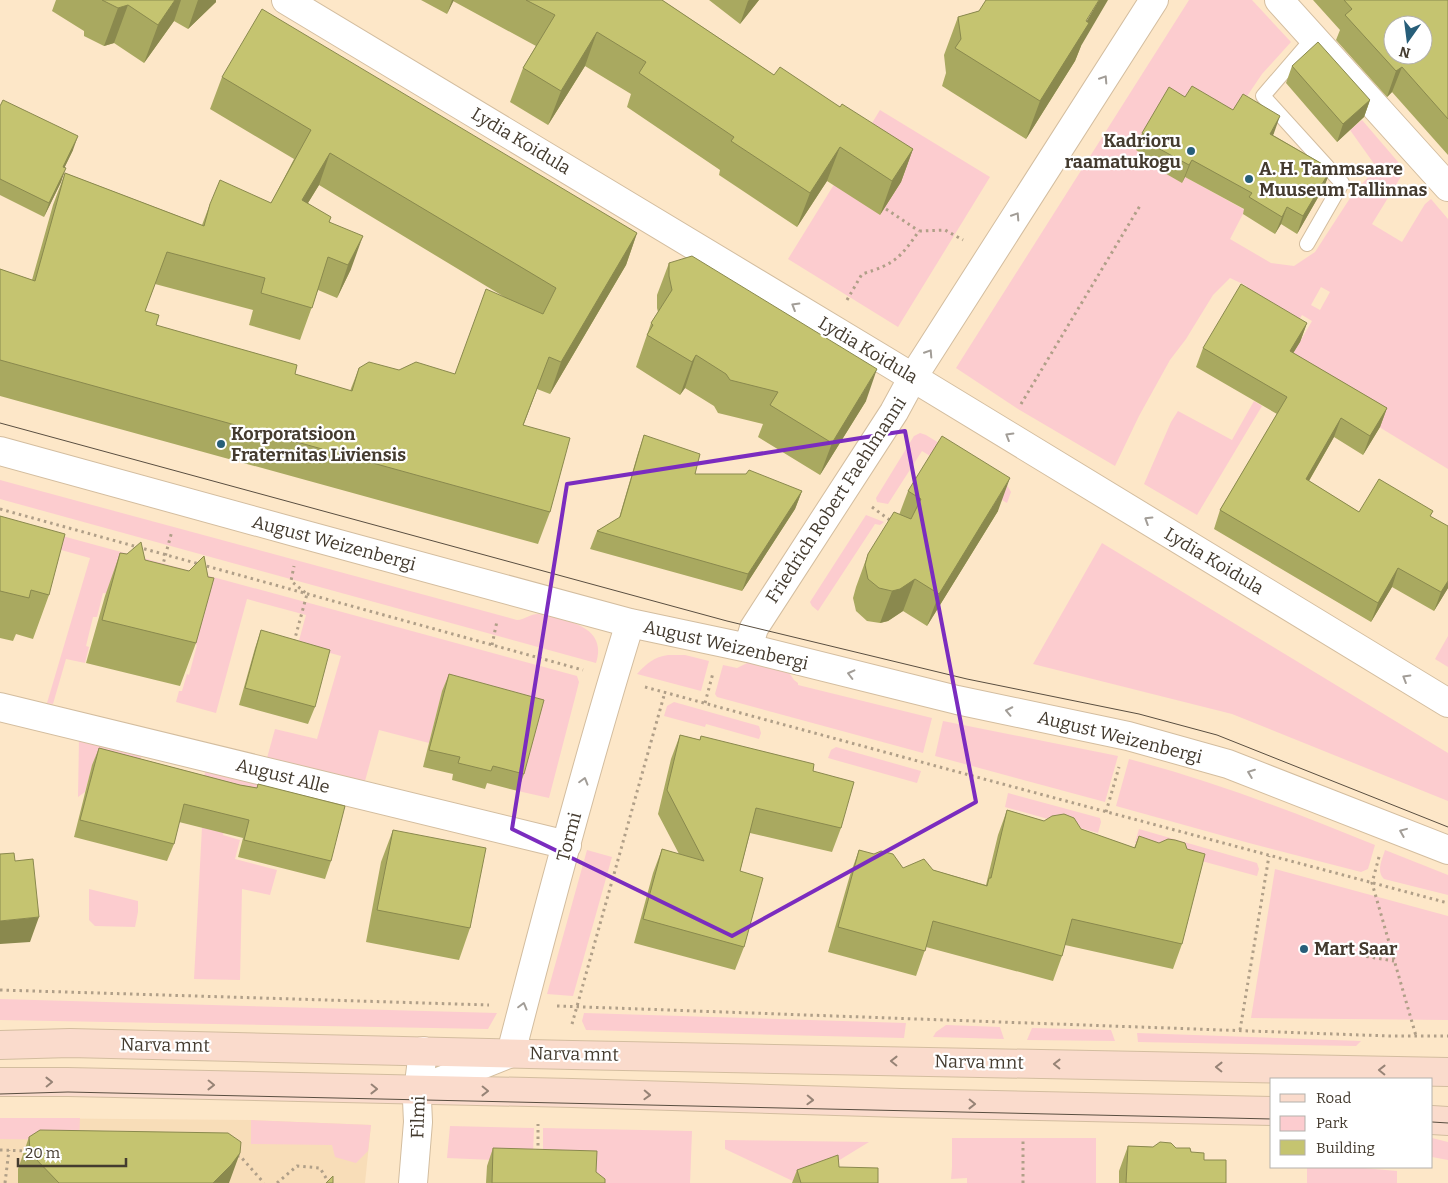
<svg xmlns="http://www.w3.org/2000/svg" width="1448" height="1183" viewBox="0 0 1448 1183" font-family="Bitter,serif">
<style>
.built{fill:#f8ddb8}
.green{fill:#fccccf;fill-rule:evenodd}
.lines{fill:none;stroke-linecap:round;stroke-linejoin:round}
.lane-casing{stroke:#d3bd9f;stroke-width:16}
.street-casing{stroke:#d3bd9f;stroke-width:30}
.secondary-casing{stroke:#d3bd9f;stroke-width:30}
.path{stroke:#b09f88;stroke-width:3;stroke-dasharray:2.5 4;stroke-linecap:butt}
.lane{stroke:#fff;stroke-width:14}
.street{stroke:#fff;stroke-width:28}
.secondary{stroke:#fadbcc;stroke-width:28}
.tram{stroke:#594e40;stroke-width:1}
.wall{fill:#a9a960;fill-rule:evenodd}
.shaded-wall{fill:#8a894e}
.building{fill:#c5c470;stroke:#8a894e;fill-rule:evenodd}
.oneway{stroke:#a29d97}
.oneway2{stroke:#968376}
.marked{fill:none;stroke:#7b2cbf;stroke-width:4;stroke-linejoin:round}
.poi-dot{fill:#275e79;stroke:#fff;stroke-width:2}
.labels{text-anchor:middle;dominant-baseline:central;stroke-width:4.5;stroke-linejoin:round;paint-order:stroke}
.street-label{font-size:18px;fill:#443b2f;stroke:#fff}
.poi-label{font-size:18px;font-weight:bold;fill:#443b2f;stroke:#fff;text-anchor:start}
</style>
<rect width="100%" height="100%" fill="#fde7c8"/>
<path class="built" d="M0,1118L251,1120L371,1125L365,1183H0Z"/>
<path class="green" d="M1189,0H1252L1291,42L1262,74L1237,111L1136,150L1152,159L1182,182L1185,177L1245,210L1230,239L1271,263L1294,266L1315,252L1354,192L1377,168L1350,130L1362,120L1405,170L1372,224L1402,242L1425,204L1431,199L1448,219V469L1284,369L1312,321L1302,315L1291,334L1240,294L1247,286L1230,278L1213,295L1186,339L1170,360L1139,416L1115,466L1018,409L956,368ZM1321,287L1330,292L1320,310L1311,305Z
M880,110L990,177L898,327L788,259Z
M1254,401L1262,406L1197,515L1144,484L1171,422L1178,411L1232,440Z
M920,433L926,435L1007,485L1011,492L1007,503L922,451L888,504L877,502L876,498L914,436Z
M0,480L517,620C525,620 529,614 538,614C545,614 553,617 561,619C584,625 605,635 596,663L0,499Z
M866,515L884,522L880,525L875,524L818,611L812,606L810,602Z
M0,519L577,676L579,682L577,690L549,798L518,791L538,717L442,691L429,743L379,730L365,781L267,758L275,729L317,739L341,656L298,644L306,615L247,599L216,713L176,702L179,691H182L187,674L189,675L197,645L110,594L103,593L97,617H93L86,646L89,647L85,663L66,659L53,704L47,703L90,558L0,533Z
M1102,543L1448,753V801L1232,714L1033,664Z
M1448,636V667L1435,659Z
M668,655H685L709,661L701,691L637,674C647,663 654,657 668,655Z
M749,662L788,671L794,680L798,683V685L932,718L923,753L717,697L715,694L723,665L737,668Z
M674,702L759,726L761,733L759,739L706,724L705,727L664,716L667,706Z
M943,721L1118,756L1105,802L935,756Z
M79,739L142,754L136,776L92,765L85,792L78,797Z
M836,747L921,771L917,783L828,758L831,750Z
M1129,759C1213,781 1294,812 1375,845L1368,869L1361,872L1249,843L1116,806Z
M205,770L296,791L292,808L232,797L223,835L240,840L235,859L277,870L270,895L242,889L240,980L194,979Z
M1008,793L1100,818L1101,822L1098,833L1005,807Z
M1139,829L1257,863L1259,869L1257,876L1135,843Z
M587,850L612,857L573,996L547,994Z
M1385,850L1448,875V895L1384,879C1376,871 1382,860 1385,850Z
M1275,869L1448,916V1020L1251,1018Z
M89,889L138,901V912L135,927L95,926L89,920Z
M0,999L497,1013L488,1029L0,1020Z
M584,1013L906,1023L904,1038L586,1030L582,1021Z
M946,1025L1000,1027L1004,1039L933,1037L936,1032Z
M1032,1028L1111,1030L1115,1041L1027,1040Z
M1137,1033L1361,1041L1356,1046L1138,1042Z
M0,1118H80L79,1140L0,1139Z
M251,1120L371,1125L368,1151L356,1163L335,1157L332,1145L251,1144Z
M450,1126L534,1128L533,1154L513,1161L447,1158Z
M543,1128L692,1131L690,1183H595L543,1155Z
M952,1138H1096V1183H967V1178L951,1179L952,1167Z
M1432,1138L1448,1142V1160L1432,1157Z
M725,1140L869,1142L802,1183H797L725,1149Z
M1307,1167H1352L1397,1171V1183H1307Z"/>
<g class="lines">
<defs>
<path id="lane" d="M1307,244L1342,183L1263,96L1313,38"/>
<path id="street" d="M286,0L889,363L1448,703
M1279,0L1448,187
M0,451L302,534L630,623L748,648L957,700L1128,736L1228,764L1448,850
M748,648L754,628L894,412L913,377L1154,0
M0,707L567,845
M418,1090L511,1053C548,909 586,765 630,623
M413,1183L418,1122L417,1100L423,1051"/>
<path id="secondary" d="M0,1045L70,1043L572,1055L1448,1072
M0,1082H68L572,1093L901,1103L1272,1111
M1432,1120L1448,1121"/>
</defs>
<use href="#lane" class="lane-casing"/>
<use href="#street" class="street-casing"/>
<use href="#secondary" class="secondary-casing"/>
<path class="path" d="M886,209L919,231
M847,300L862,274C895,264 900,258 919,231L945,230L963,240
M1021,404L1141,204
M872,507L891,521
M0,509L583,670
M162,568L172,531
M294,642L307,594L291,581L294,566
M492,645L497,621
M645,687L995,782L1448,903
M705,703L713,673
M1106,812L1119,767
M1379,857L1372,883L1416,1036
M1315,948L1394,961
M0,990L489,1005
M557,1006L1389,1036H1448
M572,1024L665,692
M1240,1030L1269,856
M0,1150L29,1151
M538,1152V1124
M237,1156H240L264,1183
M5,1183L9,1150
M277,1183L297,1166L320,1168L329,1183
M1023,1183V1139"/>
<use href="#lane" class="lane"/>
<use href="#street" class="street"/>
<use href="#secondary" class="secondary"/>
<path class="tram" d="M0,423L727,621L967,679L1139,714L1217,735L1448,827
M0,1094L68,1092L1272,1119
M1432,1122L1448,1123"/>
</g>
<path class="wall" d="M56,0H216V2L188,29L174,21L144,63L114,43L104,46L84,36V31L52,11Z
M421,0H662L774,75L840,107L913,149L901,182L880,215L827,181L797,227L719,175L720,170L627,107L631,94L585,66L548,125L510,102L523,68L536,46L453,1L447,14Z
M709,0H759L740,24Z
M1313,0H1448V155L1392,92L1387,97L1336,40L1340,30Z
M979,11L1081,46L1075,61L1026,139L942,86L946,73L944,55L958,17Z
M1292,66L1370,100L1364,117L1337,142L1286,83Z
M222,77L637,233L626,265L550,394L537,389L523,425L550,512L538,544L0,396V269L32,280L53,205L65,173L202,225L210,204L271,203L294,159L210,109ZM319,185L506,298L455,374L359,368L350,391L295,374L156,325L145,311L155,284L253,310L249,325L300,340L318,290L337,298L351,269L330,222L308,203Z
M0,106L73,150L64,168L61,182L44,217L0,195Z
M1233,110L1274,133L1273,135L1331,169L1324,187L1297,234L1281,224L1275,234L1243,214L1244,209L1185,177L1182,183L1149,164L1151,159L1136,150L1142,133Z
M669,263L866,401L820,475L758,437L763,424L718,413L714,406L685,388L680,395L636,367L651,323L658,312L657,308V295Z
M1307,323L1300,342L1293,353L1387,408L1380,427L1363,455L1334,437L1309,481L1359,512L1431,517L1448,588L1434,611L1392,587L1371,622L1214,529L1220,510L1277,414L1196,367L1203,348Z
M644,435L695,474L802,491L795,509L742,591L590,549L597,531L619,518L638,453Z
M908,491L998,511L927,626L903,611L888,621L880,623L867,621L856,611L853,598L856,587L868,554L899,515Z
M0,516L49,595L33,639L16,634L13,641L0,638Z
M120,553L145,560L196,643L180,686L86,663L105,596Z
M261,630L315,707L308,724L239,705L255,648Z
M449,674L524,774L518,791L487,783L485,789L452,780L453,774L423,767L442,691Z
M680,735L700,740L701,736L813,771L841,828L832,852L750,833L740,871L744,947L735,970L634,943L653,873L662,849L679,854L658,814L671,759Z
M99,748L240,785L257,788L258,784L331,861L325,879L238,857L243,838L179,822L174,844L167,861L74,837L92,765Z
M1007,810L1044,821L1081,829L1134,848L1139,836L1182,944L1173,969L1065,945L1062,956L1053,981L926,947L916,976L828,952L850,875L859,850L903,868L933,870L986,885L998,835Z
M393,830L470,928L459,960L366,942L381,862Z
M29,1137L229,1183H18V1169Z
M1128,1146L1176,1148L1191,1152L1204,1160L1226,1183H1119V1171Z
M493,1148L596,1172L605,1183H486L487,1166Z
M839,1167L878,1183H792L797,1170Z"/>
<path class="shaded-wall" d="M175,0H181L174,21L144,63L158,25Z
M198,0H216V2L188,29Z
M452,0H454L447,14Z
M749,0H759L740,24L748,1Z
M1099,0H1108L1081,46L1075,61L1026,139L1040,101Z
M128,5L114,43L104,46L118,8Z
M597,32L585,66L548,125L561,91Z
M1402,67L1392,92L1387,97L1396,71Z
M1370,100L1364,117L1337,142L1343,124Z
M1280,116L1274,133L1264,151L1270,134Z
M78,136L73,150L58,181L63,167Z
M840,147L827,181L797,227L810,193Z
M913,149L901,182L880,215L892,181Z
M330,153L319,185L290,232L302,200Z
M1192,160L1185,177L1182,183L1189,165Z
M66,168L61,182L44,217L49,203Z
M1331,169L1324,187L1297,234L1303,216Z
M1287,207L1281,224L1275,234L1282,217Z
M637,233L626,265L550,394L561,362Z
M363,236L351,269L337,298L348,265Z
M1307,323L1300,342L1283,370L1290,351Z
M696,355L685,388L680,395L692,362Z
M549,357L537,389L511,458L523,425Z
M877,369L866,401L820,475L832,443Z
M1387,408L1380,427L1363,455L1370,436Z
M1341,418L1334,437L1299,498L1306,479Z
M1010,478L998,511L927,626L939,594Z
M802,491L795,509L742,591L748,574Z
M1398,568L1392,587L1371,622L1378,603Z
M915,579L903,611L888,621L880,623L892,591Z
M1448,581V588L1434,611L1441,592Z
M39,917L30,942L0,944V921Z
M240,1153L229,1183H213Z"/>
<path class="building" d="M102,0H175L158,25L128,5L118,8Z
M526,0H662L774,75L780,67L840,107L842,104L913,149L892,181L840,147L810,193L731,141L734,137L639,73L646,62L597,32L561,91L523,68L555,15Z
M986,0H1099L1086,21L1089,23L1040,101L955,48L961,39L958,17L979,11Z
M1344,0H1448V119L1402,67L1396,71L1345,15L1352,9ZM1393,25H1423V55H1393Z
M262,9L637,233L561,362L549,357L523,425L570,438L550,512L0,360V269L35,281L65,173L204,226L210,204L220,180L271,203L311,130L222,77ZM330,153L556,288L543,314L486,289L455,374L416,362L399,370L369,362L359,368L352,391L295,374L297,365L156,325L159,315L145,311L167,252L265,278L261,293L312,308L328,257L348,265L363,236L329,222L331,217L302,200Z
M1318,42L1370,100L1343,124L1292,66Z
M1192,86L1233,110L1243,94L1280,116L1270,134L1331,169L1303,216L1287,207L1282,217L1249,197L1252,193L1192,160L1189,165L1156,147L1158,142L1142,133L1169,87L1185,97Z
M3,100L78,136L63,167L66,168L49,203L0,179V106Z
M692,256L877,369L832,443L770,405L778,392L730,380L726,374L696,355L692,362L647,335L653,325L651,323L672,290L669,276V263Z
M1241,284L1307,323L1290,351L1387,408L1370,436L1341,418L1306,479L1359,512L1379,479L1433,511L1430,516L1448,526V581L1441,592L1398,568L1378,603L1220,510L1287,397L1203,348Z
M644,435L700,454L695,474H746L749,470L802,491L748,574L597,531L620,517Z
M942,436L1010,478L939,594L915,579L900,589L892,591L879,588L868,579L865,565L868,554L894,512L911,519L921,499L908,491Z
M0,516L65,534L49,595L31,590L29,598L0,591Z
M141,542L145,560L189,571L204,556L208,577L214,578L196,643L102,620L120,553L127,554Z
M261,630L330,650L315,707L245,688Z
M449,674L544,700L524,774L493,766L491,771L458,763L460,757L429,750Z
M680,735L700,740L701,736L814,764L813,771L854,782L841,828L756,808L740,871L763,878L744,947L643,919L662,849L704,861L667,790Z
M99,748L240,785L257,788L258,784L345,806L331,861L244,840L249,820L184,804L174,844L80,820Z
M1007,810L1044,821L1052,816L1064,814L1074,818L1081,829L1135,848L1139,836L1159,843L1168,839L1175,840L1185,843L1187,849L1205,854L1182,944L1072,919L1062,956L933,921L925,951L838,927L859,850L874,854L881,851L893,854L903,868L924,859L933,870L987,886L989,878H991Z
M393,830L486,848L470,928L377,910Z
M14,853L15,861L33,859L39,917L0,921V854Z
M40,1130L228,1133L241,1142L240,1153L231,1165L213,1183H59L33,1156L30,1151L29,1137Z
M1160,1142L1171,1143L1176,1148H1190L1191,1152L1204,1153V1160H1226V1183H1126L1128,1146L1153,1147Z
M493,1148L597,1151L596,1172L605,1179V1183H492Z
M838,1155L839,1167L878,1168V1183H801L797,1170Z
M333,1176V1183H326Z"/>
<defs><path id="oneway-chevron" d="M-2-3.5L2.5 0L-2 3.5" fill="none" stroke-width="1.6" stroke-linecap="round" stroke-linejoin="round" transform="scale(1.25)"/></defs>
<g class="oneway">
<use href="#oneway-chevron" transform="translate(1104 79) rotate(-57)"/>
<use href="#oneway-chevron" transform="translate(1016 216) rotate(-57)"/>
<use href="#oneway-chevron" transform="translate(795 306) rotate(-149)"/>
<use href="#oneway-chevron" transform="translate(929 353) rotate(-57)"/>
<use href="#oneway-chevron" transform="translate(1009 436) rotate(-149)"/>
<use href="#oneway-chevron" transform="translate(1148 520) rotate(-148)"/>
<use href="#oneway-chevron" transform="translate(851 674) rotate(-166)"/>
<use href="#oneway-chevron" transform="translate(1406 678) rotate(-149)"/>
<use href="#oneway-chevron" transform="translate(1009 711) rotate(-168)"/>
<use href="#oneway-chevron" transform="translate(1251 773) rotate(-159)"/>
<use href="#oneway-chevron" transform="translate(584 781) rotate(-74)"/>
<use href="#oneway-chevron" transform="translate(1403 832) rotate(-158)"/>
<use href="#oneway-chevron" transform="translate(523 1006) rotate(-75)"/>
</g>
<g class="oneway2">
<use href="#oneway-chevron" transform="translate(894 1061) rotate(-179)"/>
<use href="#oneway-chevron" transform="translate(1057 1064) rotate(-179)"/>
<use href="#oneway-chevron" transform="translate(1219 1067) rotate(-179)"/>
<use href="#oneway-chevron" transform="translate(1382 1070) rotate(-179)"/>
<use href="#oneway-chevron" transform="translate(49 1082) rotate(-1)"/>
<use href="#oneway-chevron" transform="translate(211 1085) rotate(1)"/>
<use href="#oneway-chevron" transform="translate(374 1089) rotate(1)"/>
<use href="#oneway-chevron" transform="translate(485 1091) rotate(1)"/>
<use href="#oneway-chevron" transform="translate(647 1095) rotate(2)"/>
<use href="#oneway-chevron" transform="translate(810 1100) rotate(2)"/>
<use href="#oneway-chevron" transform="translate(972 1104) rotate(1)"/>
</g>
<path class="marked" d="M905,431L976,802L732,936L512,829L567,484Z"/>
<g class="poi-dot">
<circle cx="1191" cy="151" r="5"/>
<circle cx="1249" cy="179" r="5"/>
<circle cx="221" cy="444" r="5"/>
<circle cx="1304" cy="949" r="5"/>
</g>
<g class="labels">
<g class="street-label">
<text transform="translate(521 141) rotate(31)">Lydia Koidula</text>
<text transform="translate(868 350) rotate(31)">Lydia Koidula</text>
<text transform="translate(836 500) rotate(-57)">Friedrich Robert Faehlmanni</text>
<text transform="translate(334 543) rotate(15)">August Weizenbergi</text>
<text transform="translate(1214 561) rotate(31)">Lydia Koidula</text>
<text transform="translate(726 645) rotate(13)">August Weizenbergi</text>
<text transform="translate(1120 737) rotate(14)">August Weizenbergi</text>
<text transform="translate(283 776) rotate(14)">August Alle</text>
<text transform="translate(569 837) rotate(-75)">Tormi</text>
<text transform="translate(165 1045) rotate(1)">Narva mnt</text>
<text transform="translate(574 1054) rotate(1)">Narva mnt</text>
<text transform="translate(979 1062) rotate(1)">Narva mnt</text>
<text transform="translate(418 1117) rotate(-88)">Filmi</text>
</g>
<g class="poi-label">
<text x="1181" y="141" text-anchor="end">Kadrioru<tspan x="1181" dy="21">raamatukogu</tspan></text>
<text x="1259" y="169">A. H. Tammsaare<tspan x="1259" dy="21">Muuseum Tallinnas</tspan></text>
<text x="231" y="434">Korporatsioon<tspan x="231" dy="21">Fraternitas Liviensis</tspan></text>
<text x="1314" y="949">Mart Saar</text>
</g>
</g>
<rect x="1270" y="1078" width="162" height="90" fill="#ffffff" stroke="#b4b1ac"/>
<rect x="1280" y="1094" width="25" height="8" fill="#fadbcc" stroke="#b4b1ac"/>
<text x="1316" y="1103" font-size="15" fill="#443b2f">Road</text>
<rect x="1280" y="1116" width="25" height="15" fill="#fccccf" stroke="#b4b1ac"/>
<text x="1316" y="1128" font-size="15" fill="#443b2f">Park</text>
<rect x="1280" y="1140" width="25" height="15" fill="#c5c470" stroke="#b4b1ac"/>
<text x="1316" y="1153" font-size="15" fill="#443b2f">Building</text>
<g transform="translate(1408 40) rotate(194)"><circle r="24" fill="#ffffff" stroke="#b4b1ac"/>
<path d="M0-4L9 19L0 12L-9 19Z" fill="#275e79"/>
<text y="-8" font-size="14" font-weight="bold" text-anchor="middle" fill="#443b2f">N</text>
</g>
<path d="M18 1158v8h108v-8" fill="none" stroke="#443b2f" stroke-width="2.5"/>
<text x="25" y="1158" font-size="15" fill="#443b2f" stroke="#ffffff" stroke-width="4" paint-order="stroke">20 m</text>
</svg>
